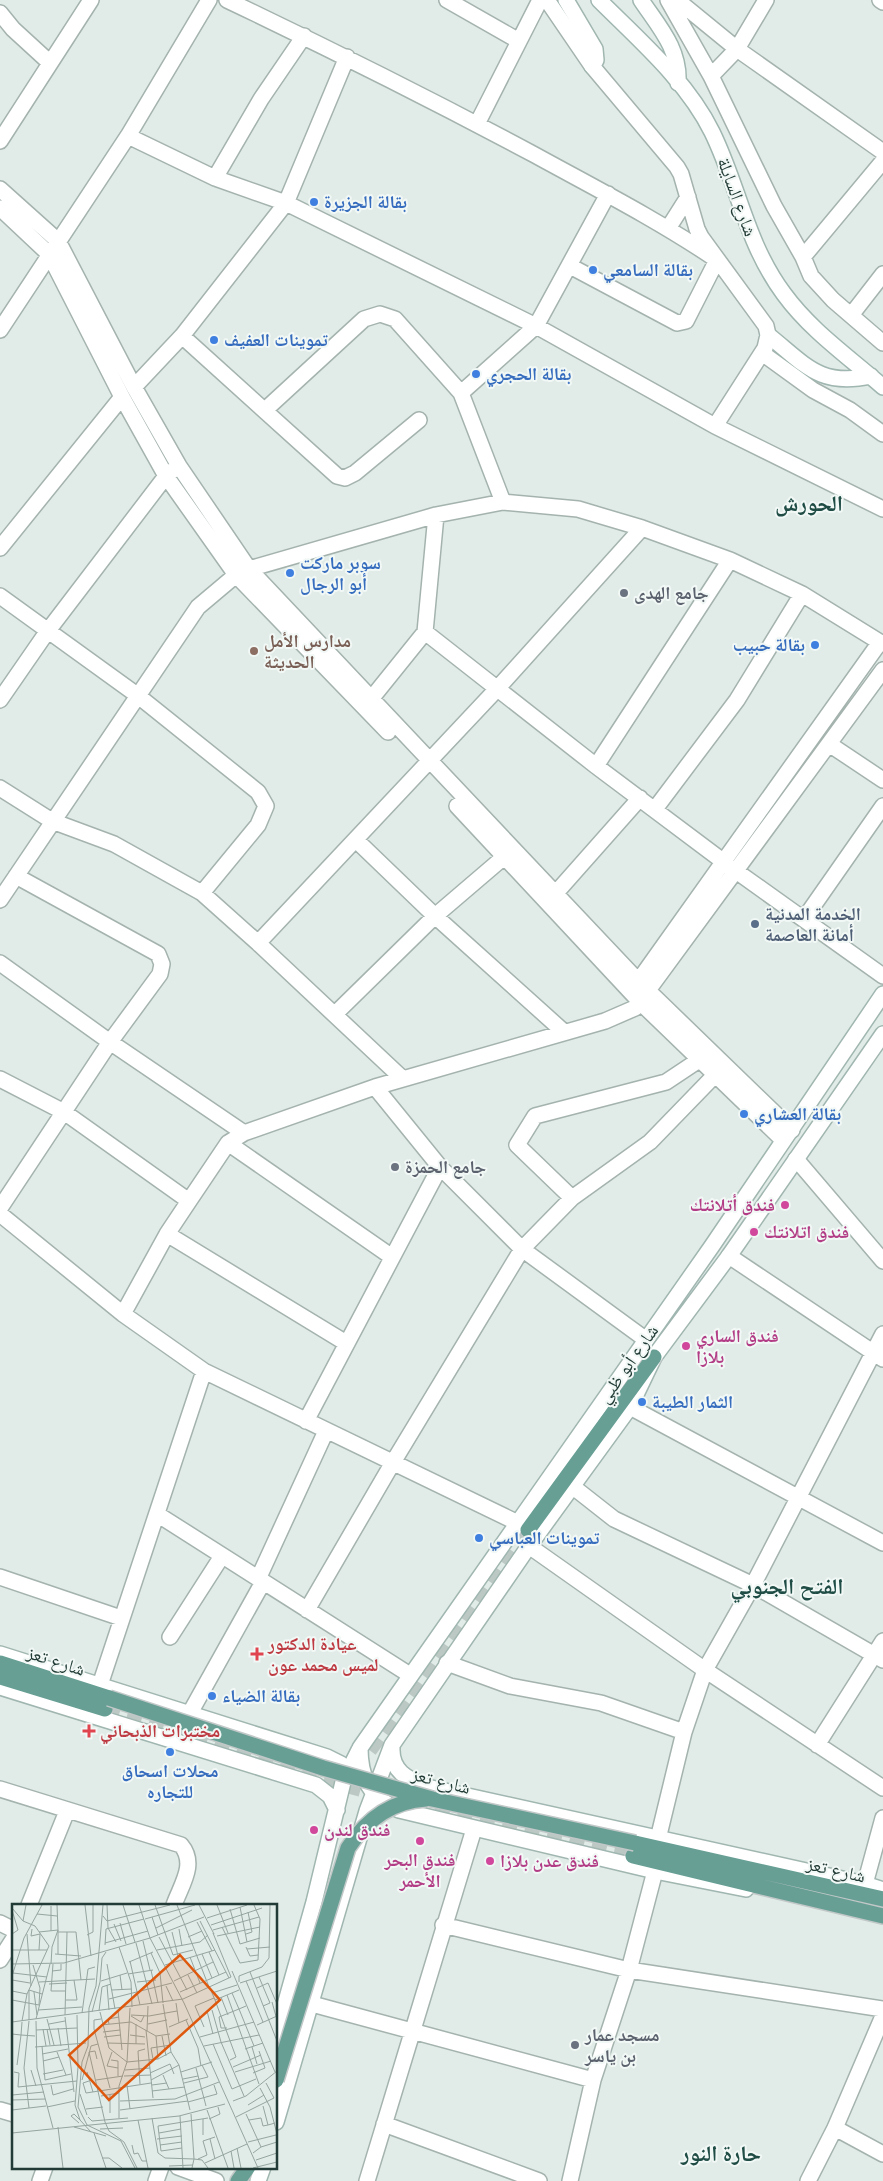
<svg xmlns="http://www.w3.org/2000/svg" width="883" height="2181" viewBox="0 0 883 2181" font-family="'Fira Sans','Noto Naskh Arabic',sans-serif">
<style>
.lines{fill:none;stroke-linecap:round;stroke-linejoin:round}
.primary-tunnel{stroke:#bbc8c4;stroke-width:15;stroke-dasharray:15 8;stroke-linecap:butt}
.street-casing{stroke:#a4b3ae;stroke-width:18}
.secondary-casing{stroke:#a0b6b0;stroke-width:18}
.primary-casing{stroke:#c1c8c7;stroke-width:18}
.street{stroke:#fff;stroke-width:15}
.secondary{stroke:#fff;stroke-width:15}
.primary{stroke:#679f95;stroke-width:15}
.primary-bridge-casing{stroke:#c1c8c7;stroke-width:18;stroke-linecap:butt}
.primary-bridge{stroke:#679f95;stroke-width:15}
.shop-dot{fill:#3f7fe0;stroke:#f1f8f5;stroke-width:2}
.worship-dot{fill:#6b7280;stroke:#f1f8f5;stroke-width:2}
.education-dot{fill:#8d6e63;stroke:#f1f8f5;stroke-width:2}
.service-dot{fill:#5c6f8a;stroke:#f1f8f5;stroke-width:2}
.hotel-dot{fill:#d1479c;stroke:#f1f8f5;stroke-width:2}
.health-dot{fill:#e0444e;stroke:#f1f8f5;stroke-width:2}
.labels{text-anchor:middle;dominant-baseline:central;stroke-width:4;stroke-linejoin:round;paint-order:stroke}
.street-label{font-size:18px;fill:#223b36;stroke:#f1f8f5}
.shop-label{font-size:18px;font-weight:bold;fill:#366cbe;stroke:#f1f8f5;text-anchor:start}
.worship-label{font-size:18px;font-weight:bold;fill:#5b616d;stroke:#f1f8f5;text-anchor:start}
.education-label{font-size:18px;font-weight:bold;fill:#785e54;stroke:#f1f8f5;text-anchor:start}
.service-label{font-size:18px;font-weight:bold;fill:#4e5e75;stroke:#f1f8f5;text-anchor:start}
.hotel-label{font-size:18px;font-weight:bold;fill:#b23c85;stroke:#f1f8f5;text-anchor:start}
.health-label{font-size:18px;font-weight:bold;fill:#be3a42;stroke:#f1f8f5;text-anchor:start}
.district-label{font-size:22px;font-weight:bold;fill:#1f4c45;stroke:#f1f8f5}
.inset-road{fill:none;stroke:#95a5a0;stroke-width:1}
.view{fill:#de580e;fill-opacity:0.15;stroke:#de580e;stroke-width:2.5}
.inset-edge{fill:none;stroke:#223b36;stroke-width:2.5}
</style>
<rect width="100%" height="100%" fill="#e1ebe7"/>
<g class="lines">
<path class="primary-tunnel" d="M105,1709L320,1778L431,1809L633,1856
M353,1766L366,1755L413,1692L528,1530"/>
<defs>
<path id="street" d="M227,0C330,49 432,100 533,154C595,188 658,220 717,260L686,321L677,323L570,266
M447,0L519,41
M547,0L592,66L677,167L681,174L697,229L701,237L766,326L768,335L765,348L715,426
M668,0L711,76L774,206L803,257L811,276L833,300L883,343
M677,0L737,49L883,152
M880,0L883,2
M0,13L13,29L49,62
M711,76L737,49L766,0
M477,124L540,0
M128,136L215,178L286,203L536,326L715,426L883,509
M0,141L91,0
M215,178L261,99L304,36
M0,189L58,241L134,387L179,466L249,569L638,981L792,1130
M0,208L49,254L122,397L166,476L236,575L388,732
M669,227L688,197
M803,257L883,161
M852,314L883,274
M0,330L128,136L209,0
M182,336L337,476L345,478L355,473L419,420
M762,353L813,390L850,410L883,434
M134,387L182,336L286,203L347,57
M461,393L536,326L608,194
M265,410L364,319L380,314L395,319L461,393L503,502
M0,548L122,397
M0,596L137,695L258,792L266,806L258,825L202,893
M425,632L596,766L736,871L883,976
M371,699L425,632L436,515
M0,700L47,632L166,476L172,471
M829,744L883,780
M596,766L730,560
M0,788L52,821L114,844L202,893L258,943L403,1079
M457,806L641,1003L783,1140
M655,809L737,700L802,594
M356,840L435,916L564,1032
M555,894L640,798
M0,900L198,607L236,575L249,569L436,515L503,502L578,509L642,528L730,560L802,594L883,644
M804,919L883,806
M258,943L496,690L642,528
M0,963L110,1042L244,1133
M632,990L880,642
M335,1014L435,916L504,857
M0,1079L64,1112L189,1201
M375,1087L440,1167L522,1249L645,1339
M228,1143L392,1257
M796,1159L883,1261
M572,1198L517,1145L535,1116L666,1082L699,1060
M0,1208L110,1042L160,974L162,964L158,954L16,876
M0,1214L123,1314L204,1371L516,1522
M167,1234L346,1343
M729,1256L883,1359
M123,1314L167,1234L189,1201L228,1143L244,1133L375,1087L605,1021L635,1008L883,670
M630,1407L883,1543
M306,1421L440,1167
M572,1486L614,1519L753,1585L883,1660
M157,1514L410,1675
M529,1546L705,1670L883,1788
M0,1577L121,1618
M258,1579L326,1431
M307,1610L392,1464L522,1249L572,1198L650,1142L715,1075
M170,1637L222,1556
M447,1663L510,1686L601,1703L684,1732
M100,1685L204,1371
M190,1713L263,1582
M817,1745L883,1641
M0,1789L181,1845C197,1864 181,1885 174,1905
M658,1839L684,1732L705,1670L753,1585L883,1334
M865,1884L883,1818
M29,1905L67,1811
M0,1923L14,1930
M443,1925L629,1970L883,2009
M0,1960L14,1938
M312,2004L593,2080
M0,2110L14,2114
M384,2124L539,2181
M835,2128L883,2154
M178,2167L216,2181
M40,2181L45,2167
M156,2181L161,2167
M367,2181L474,1829
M570,2181L593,2080L629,1970L655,1871
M808,2181L835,2128L883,2016"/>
<path id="secondary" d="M566,0L595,49L596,60L592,66
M599,0C639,40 687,81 712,132C739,187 746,243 784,294C811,331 849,357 883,387
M641,0C659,27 680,49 678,83
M768,335C806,365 819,387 871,376
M0,1654L327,1757L341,1764L353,1775
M0,1687L316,1785L330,1796L337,1810
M360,1748C360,1778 370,1798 399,1810L655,1871L746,1889
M392,1748C391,1771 407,1779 427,1787L865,1884L883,1890
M276,2037L314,1902L343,1782L360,1748L712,1246L883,994
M276,2122L367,1811L392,1745L529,1546L630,1407L654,1357L729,1256L883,1034
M258,2181L263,2167"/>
<path id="primary" d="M528,1530L654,1357
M0,1663L109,1698
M0,1677L105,1709
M635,1843L883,1899
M633,1856L883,1916
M238,2181L248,2167"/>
</defs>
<use href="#street" class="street-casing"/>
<use href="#secondary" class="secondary-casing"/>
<use href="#primary" class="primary-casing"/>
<use href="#street" class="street"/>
<use href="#secondary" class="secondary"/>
<use href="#primary" class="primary"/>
<defs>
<path id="primary-bridge" d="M109,1698L323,1768L432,1799L635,1843
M276,2080L348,1848C366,1820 391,1801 426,1799"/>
</defs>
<use href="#primary-bridge" class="primary-bridge-casing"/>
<use href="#primary-bridge" class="primary-bridge"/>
</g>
<g class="shop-dot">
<circle cx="314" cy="202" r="5"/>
<circle cx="593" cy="270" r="5"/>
<circle cx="214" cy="340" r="5"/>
<circle cx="476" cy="374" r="5"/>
<circle cx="290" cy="573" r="5"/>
<circle cx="815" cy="645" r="5"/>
<circle cx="744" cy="1114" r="5"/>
<circle cx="642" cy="1402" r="5"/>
<circle cx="479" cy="1538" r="5"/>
<circle cx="212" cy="1696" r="5"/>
<circle cx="170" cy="1752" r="5"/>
</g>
<g class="worship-dot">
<circle cx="624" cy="593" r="5"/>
<circle cx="395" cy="1167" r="5"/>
<circle cx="575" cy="2045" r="5"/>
</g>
<circle class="education-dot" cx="254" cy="651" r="5"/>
<circle class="service-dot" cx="755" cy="924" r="5"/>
<g class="hotel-dot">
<circle cx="785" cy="1205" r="5"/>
<circle cx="754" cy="1232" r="5"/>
<circle cx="686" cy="1346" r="5"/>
<circle cx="314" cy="1830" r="5"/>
<circle cx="420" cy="1841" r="5"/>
<circle cx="490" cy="1861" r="5"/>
</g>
<g class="health-dot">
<path d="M254.5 1646.5h5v5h5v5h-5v5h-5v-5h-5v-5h5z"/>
<path d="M86.5 1723.5h5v5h5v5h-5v5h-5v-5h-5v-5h5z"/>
</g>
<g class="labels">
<g class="street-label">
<text transform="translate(737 197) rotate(70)">شارع السايلة</text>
<text transform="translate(628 1364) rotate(-55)">شارع أبو ظبي</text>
<text transform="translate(56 1661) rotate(18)">شارع تعز</text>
<text transform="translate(441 1781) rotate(14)">شارع تعز</text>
<text transform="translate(836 1870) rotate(13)">شارع تعز</text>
</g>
<g class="shop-label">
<text x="324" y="202">بقالة الجزيرة</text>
<text x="603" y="270">بقالة السامعي</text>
<text x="224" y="340">تموينات العفيف</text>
<text x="486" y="374">بقالة الحجري</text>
<text x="300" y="563">سوبر ماركت<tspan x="300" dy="21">أبو الرجال</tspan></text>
<text x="805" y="645" text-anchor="end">بقالة حبيب</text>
<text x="754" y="1114">بقالة العشاري</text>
<text x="652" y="1402">الثمار الطيبة</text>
<text x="489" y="1538">تموينات العباسي</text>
<text x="222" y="1696">بقالة الضياء</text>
<text x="170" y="1771" text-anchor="middle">محلات اسحاق<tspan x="170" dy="21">للتجاره</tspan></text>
</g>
<g class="worship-label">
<text x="634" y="593">جامع الهدى</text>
<text x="405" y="1167">جامع الحمزة</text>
<text x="585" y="2035">مسجد عمار<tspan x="585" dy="21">بن ياسر</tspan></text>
</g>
<g class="education-label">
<text x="264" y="641">مدارس الأمل<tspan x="264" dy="21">الحديثة</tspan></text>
</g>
<g class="service-label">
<text x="765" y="914">الخدمة المدنية<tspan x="765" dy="21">أمانة العاصمة</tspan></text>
</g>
<g class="hotel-label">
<text x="775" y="1205" text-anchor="end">فندق أتلانتك</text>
<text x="764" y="1232">فندق اتلانتك</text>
<text x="696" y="1336">فندق الساري<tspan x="696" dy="21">بلازا</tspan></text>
<text x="324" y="1830">فندق لندن</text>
<text x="420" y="1860" text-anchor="middle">فندق البحر<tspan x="420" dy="21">الأحمر</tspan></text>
<text x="500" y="1861">فندق عدن بلازا</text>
</g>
<g class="health-label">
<text x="268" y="1644">عيادة الدكتور<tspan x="268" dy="21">لميس محمد عون</tspan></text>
<text x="100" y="1731">مختبرات الذبحاني</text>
</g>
<g class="district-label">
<text x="809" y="503">الحورش</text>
<text x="787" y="1586">الفتح الجنوبي</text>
<text x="721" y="2153">حارة النور</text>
</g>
</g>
<g transform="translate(12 1904)">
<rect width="265" height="265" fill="#e1ebe7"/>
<path class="inset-road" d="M73,1L79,52M91,1L84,82L77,104L76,142L70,158L66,203L75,221L109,237L123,264M95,1L96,24L104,38M111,1L123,38M127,1L138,34L172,99L246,264M143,1L161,51L181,46M165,1L197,83M187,1L202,30M205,1L216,29M228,3L235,38M0,4L11,17L23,22L37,42M218,5L228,40L248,34M25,10L45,12M91,12L95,17L158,1M140,13L146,31M195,14L235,1M133,15L183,1M11,17L14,1M188,17L217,74M185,18L200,47M108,19L114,40M102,20L109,37M199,21L250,4M210,23L228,59L246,56L248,15L242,1M144,24L180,6M20,25L19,32L28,30M167,25L170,42M201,26L247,13M39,27V2M27,28L46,26V50M46,28H64L69,76M160,28L166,52M0,30L6,26L0,6M15,30L19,82M234,30L240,28L236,8M75,31L81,28V1M205,32L248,23M147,33L175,86M176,33L190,27M131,37L138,66M93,39L136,27M124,39L140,100M93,41L94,25L132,15M107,43L119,78L120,103M234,43L238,52L246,51M235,45L258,43M0,46H35M27,46L28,30M145,46L188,38L196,31M197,48L207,71M139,49L148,69L151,99M43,50L69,52M190,50L200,74M178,53L188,79M118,57L128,101M117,58L141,48M0,60L52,59L138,34L192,13M39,60L40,43L46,26L45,1M41,60L39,87H54M95,60L103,105M153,61L203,46M139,66L146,99M40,67L49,66V60M220,67L263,168M238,68L265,137M1,69L35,73M116,70L141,66M108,71L110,86M176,71L185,89M0,72L12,34L30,1M247,73L258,99L251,102M0,76L18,79M89,77L115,69M162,77L201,58M234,77L251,118M27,78L83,75M125,78L144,76M227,78V72L250,63L257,54L258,1M228,79L265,67M37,80L55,79M95,81L97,106M154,82L161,97M198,84L203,96L227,86M245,84L256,79L265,100M100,86L120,85M0,87L15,90M22,88L25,111M168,88L214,68M200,89L225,81M220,89L227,105L234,102M215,91L247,180M209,93L216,111M97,95L160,79M0,96L27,101L28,84L21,61M54,96H65L62,76M203,96L224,153L218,156M260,98L265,116M164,99L167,119M151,100L159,148L167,161L178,206M26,106L70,103M106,106L110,146M200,106L209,138L232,192M87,107L90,83L99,80M195,107L201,130M80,108L88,78L90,54L94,48M88,108L97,144L115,158L146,155L159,148M70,109L76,65L83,63M53,111L55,28M65,111L66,163L63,201L68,216L79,228M119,111L137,112L165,107M119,112L129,118L132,112M53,113L62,188M24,115L38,60M35,115L42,141M89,115L82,116V125L98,184M17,116V86L30,90M174,116L186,144L189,162M10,117L15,90L37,42M17,117L12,164L17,204M24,117L25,164L41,224M0,118L171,95L219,73L201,29M10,118L9,131L23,132M37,120L53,117M97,120L96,115L107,113M136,120L155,116M89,121L119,118L144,132L158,130M245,121L265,112M157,123L176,115M192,123L183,102L202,94M46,124L49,142M215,124H209L207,113L227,105L242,142M31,125L34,142M35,125L38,141M24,126L65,124M134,126L141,194M135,127L136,102M91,128L108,126M0,130L9,131L5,161M118,131L133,133M144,132L146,155M150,132L154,152M92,133L109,131M188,133L242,118M95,139L133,140M124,140V120M201,140L220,185L244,175M30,142L33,176L59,170M192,142L247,131M23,143L74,139M240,143L245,160M233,145L251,139M45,148L54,171M100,148L95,162L106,164M30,150L56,145M85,155L83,147L77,148L93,218L97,227L112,238L125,264M141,155L139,144L159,141M99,156L106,157V172M31,157L47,153M221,163L249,151M184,164L194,202M19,166L24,182M113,166L138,164M2,168L7,169L6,183L65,177M75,168L81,188M169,168L200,158M223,168L259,157M138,169L158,160L162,170M241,169L253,164L247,147M31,170L51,166M151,171L157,185M112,172L139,171M171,175L186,172M70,176L79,142L86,140M84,176L111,172M139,176L167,161M77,177L71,179L74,189L139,179M172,179L196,173L190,161M128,180L126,147L133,145M39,181L41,191L61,185M115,181L118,205M140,181L155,179M248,184L258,203L265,230M140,187L173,183M68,190L75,211M0,191L32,188M98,191V209M89,192L107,189M0,196V206L34,202M0,196L33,195M108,197L163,195L207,178M221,197L234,192L265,167M176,198L205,190L202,181M236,201L252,191M251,202L256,221L263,219M35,203L63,197M74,205L91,203M108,206L176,197M195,206L216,264M179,210L182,255L190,256L196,264M234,210L249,243L241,249M168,212L171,264M76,213L80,217L116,214M224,213L262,194L254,179M107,214V182L115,158L118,104M140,214L146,249L153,254L182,255L180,264M191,215V231M197,215L208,210L206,203M126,216L136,264M237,216L249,214L251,222L256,221M67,219L59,212L62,210L68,216M46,223L51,264M62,223L94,232M88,225L111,224M0,229L167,212L213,200M82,229L94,264M147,229L169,225M145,235L170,232M198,235L203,255M236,238L264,231M120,241L122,250L126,249L130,257H135M148,241L170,238M249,243L265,238M170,244L149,247L146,222L196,214M225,244L229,264M219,247L222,264M90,254H97L110,264M186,255L195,251L191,237L203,233M244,256L265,249M193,259L235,240M157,262L181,261M241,264L265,258"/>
<path class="view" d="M168,51L208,96L97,196L57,151Z"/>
<rect width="265" height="265" class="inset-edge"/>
</g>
</svg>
